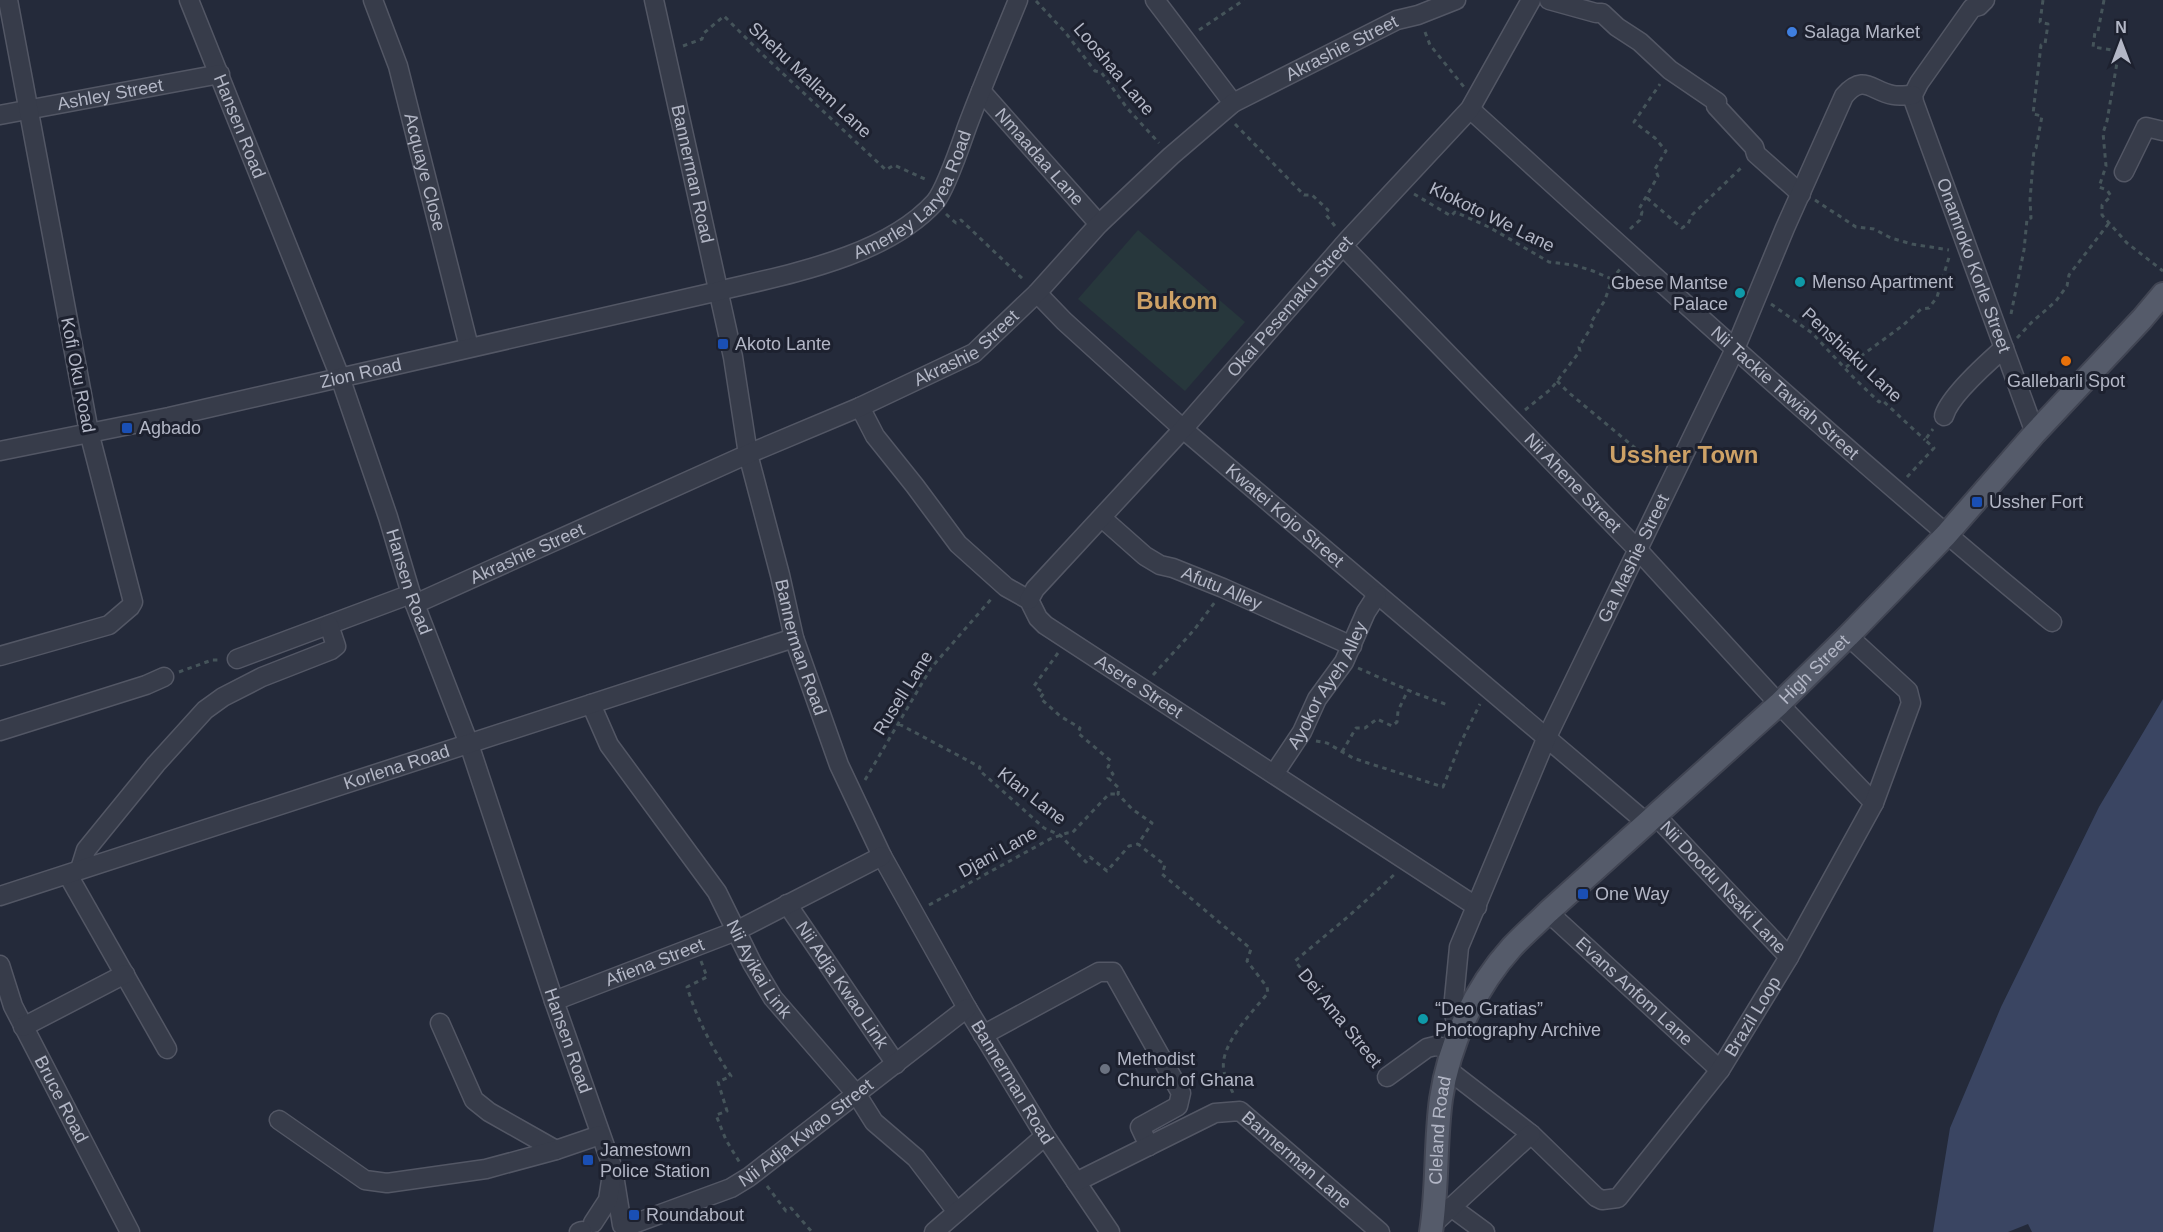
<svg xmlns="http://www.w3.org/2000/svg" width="2163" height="1232" viewBox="0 0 2163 1232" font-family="Arial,sans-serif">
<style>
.green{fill:#27373c}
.water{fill:#3a4562}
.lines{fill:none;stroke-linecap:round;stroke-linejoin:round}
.minor-casing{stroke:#535765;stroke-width:21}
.major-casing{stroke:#414553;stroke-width:26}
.path{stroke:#45545a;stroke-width:3;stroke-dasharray:4.5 4.5;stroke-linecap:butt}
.minor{stroke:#373c4a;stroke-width:18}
.major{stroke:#555b6a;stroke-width:22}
.shop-dot{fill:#3f7fe0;stroke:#1d212f;stroke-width:2}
.culture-dot{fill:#0f9aa8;stroke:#1d212f;stroke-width:2}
.transit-dot{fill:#1a4fb4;stroke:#1d212f;stroke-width:2}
.food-dot{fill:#e8710a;stroke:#1d212f;stroke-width:2}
.worship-dot{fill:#6b7280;stroke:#1d212f;stroke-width:2}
.labels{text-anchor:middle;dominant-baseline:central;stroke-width:6;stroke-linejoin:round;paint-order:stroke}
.poi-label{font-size:18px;fill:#b3b7c6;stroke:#1d212f;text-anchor:start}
.street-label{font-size:18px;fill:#b3b7c6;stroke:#1d212f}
.district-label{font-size:24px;font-weight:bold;fill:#cda166;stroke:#1d212f}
</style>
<rect width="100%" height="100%" fill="#242a3a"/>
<path class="green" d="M1138,230L1245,322L1185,391L1078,299Z"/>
<path class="water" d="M2163,699V1232H2032L2028,1224L2008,1232H1933L1950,1128L2001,1007L2099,807Z"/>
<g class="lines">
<defs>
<g id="minor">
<path id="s1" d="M189,0L340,377L388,517L411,594L469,744L554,1001L613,1169L622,1225"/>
<path id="s2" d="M373,0L398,66L469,347"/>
<path id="s3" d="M654,0L733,357L748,454L780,575L794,638L839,765L882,856L967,1008L1045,1136L1110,1232"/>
<path d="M1155,0L1233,103"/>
<path d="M1549,0L1596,13H1602L1617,27L1640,42L1670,70L1717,102L1716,106L1754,147L1756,154L1801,194"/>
<path id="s4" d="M1985,0L1979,6L1972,8L1919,83L1913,95L1914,102L2035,433"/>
<path id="s5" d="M981,91L1099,224"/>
<path id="s6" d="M1470,109C1662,283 1852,458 2052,622"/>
<path id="s7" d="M0,115L220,74"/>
<path d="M2124,172L2146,127L2163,131"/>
<path id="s8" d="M1343,246L1638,550L1779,704L1874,803"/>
<path id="s9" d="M1037,293L1064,321L1183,429L1648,824"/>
<path id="s10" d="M860,407L875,436L915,486L958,544L1006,587L1029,600L1038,618L1045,625L1477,907"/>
<path d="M1944,416C1949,397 1988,362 2004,348"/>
<path id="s11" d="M0,451L169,417L719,291C789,274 885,257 935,202C946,189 961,144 967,127C983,84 1001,42 1018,0"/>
<path id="s12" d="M1102,518L1145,556L1160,565L1173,568L1223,588L1352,646"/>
<path id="s13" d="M1029,600L1035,589L1183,429L1347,241L1470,109L1531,0"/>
<path id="s14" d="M415,604L748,454L860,407L974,353L1037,293L1099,224L1171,156L1233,103L1397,20L1418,15L1456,0"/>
<path d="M0,656L109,625L130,607L133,602L89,432L8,0"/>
<path d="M237,659L411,594"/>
<path id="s15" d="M591,704L609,745L717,892L752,963L773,998L857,1095L874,1122L916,1158L957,1212"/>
<path d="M0,731L146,685L164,677"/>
<path id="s16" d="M1274,774L1302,732L1317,699L1344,662L1366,612L1377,595"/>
<path id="s17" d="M1656,816L1789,957"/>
<path d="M80,869L86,850L156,764L205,710L223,697L262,677L331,650L336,646L329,625"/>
<path d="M68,875L167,1049"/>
<path id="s18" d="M0,896L794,638"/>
<path id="s19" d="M787,904L896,1064"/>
<path id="s20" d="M1548,912L1720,1070"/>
<path id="s21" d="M0,965L13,1006L130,1232"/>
<path id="s22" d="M554,1001L736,931L882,856"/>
<path d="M440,1023L474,1100L489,1112L556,1150"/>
<path d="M23,1027L125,974"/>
<path id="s23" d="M1458,1032L1453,1009L1459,947L1546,739L1735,349L1785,228L1844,96C1864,73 1871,91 1893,95C1899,96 1907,95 1913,95"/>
<path d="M983,1035L1099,972H1113L1181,1093L1178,1106L1140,1127L1149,1146"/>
<path id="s24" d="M1447,1069L1531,1134L1596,1197L1602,1200L1618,1198L1720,1070L1789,957L1874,803L1911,703L1908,691L1848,636"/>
<path d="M1387,1077L1427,1048L1435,1046L1453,1049"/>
<path d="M279,1120L365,1180L387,1183L486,1169L556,1150L600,1135"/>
<path id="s25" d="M1076,1182L1215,1113L1240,1111L1380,1232"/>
<path d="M1451,1207L1485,1232"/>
<path d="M593,1223L608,1200L611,1181"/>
<path d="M1432,1225L1531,1134"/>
<path id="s26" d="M625,1227L731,1188L749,1177L967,1008"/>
<path d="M579,1232L582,1231"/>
<path d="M934,1232L1045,1136"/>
</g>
<g id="major">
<path id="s27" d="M1431,1232C1438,1188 1435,1143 1441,1099C1449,1044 1474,989 1512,947C1523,935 1536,924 1548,912L1779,704L1848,636L1946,535L2035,433L2142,319L2163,294"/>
</g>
</defs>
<use href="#minor" class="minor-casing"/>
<use href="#major" class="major-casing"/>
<path class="path" d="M2104,0L2098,31L2095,32L2093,47L2119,51L2107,121L2103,133L2106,166L2099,187L2107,190L2111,196L2102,205V215L2127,243L2163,271
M1036,1L1065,32L1095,71L1101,72L1127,108L1159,143
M1199,30L1244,0
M1425,32L1430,45L1464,87
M683,46L702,39L704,33L724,16L762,54L886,170L894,165L927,180
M1235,124L1304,195H1312L1328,210L1326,215L1335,226
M1414,194L1451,216L1455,212L1489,227L1549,262L1574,265L1593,271L1612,279
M1647,198L1682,228L1688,224L1692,215L1743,166
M1815,200L1856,227L1874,229L1891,238L1912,244L1949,250
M946,214L956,223L961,220L1024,280
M1630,229L1640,220L1642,212L1639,209L1658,176L1655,169L1666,151L1655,138L1634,122L1660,84
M1771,304L1812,333L1854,378L1879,402L1882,400L1925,440
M2011,314L2024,250L2027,219L2031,218L2030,200L2034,150L2036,148L2042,116L2033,114L2041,45L2045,44L2048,24L2040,22L2043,0
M2017,338L2031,323L2056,301L2067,286L2069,275L2109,223
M1846,367L1902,326L1921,309L1929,308L1937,297L1950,254
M1557,381L1568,392L1659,468
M1525,410L1551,389L1580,351L1579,347L1592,326L1590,324L1605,300L1612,279L1621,268
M1907,477L1934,448L1925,440L1933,429
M1058,653L1034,686L1044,693L1040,698L1060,716L1080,728L1078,733L1111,761L1108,767L1113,774L1108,778L1119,788L1118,794L1132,809L1152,823L1138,844L1165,865L1162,874L1251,949L1247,961L1267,987L1268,993C1254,1010 1218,1046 1224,1071C1225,1078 1230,1086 1233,1093
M1358,668L1417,694L1448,705
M179,672L212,660H219
M1153,675L1194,630L1215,602
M899,724L980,767L979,770L1044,828L1060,835L1086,862L1090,857L1107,871L1129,846L1138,844
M1316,741L1327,743L1353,758L1368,763L1443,787L1461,742L1480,704
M1342,752L1356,728H1365L1377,719L1392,726L1397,722L1398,711L1408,690
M865,780L931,668L993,597
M929,905L1050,839L1067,833H1072L1109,794H1118
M701,961L707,977L687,987C697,1019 712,1048 731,1076L718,1082L727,1111L716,1115L726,1140L740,1163
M1375,1066L1346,1031L1348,1029L1295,961L1350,915L1396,873
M767,1186L786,1211L791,1208L812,1232"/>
<use href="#minor" class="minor"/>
<use href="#major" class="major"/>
</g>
<circle class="shop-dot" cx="1792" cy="32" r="6"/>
<g class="culture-dot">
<circle cx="1800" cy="282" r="6"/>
<circle cx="1740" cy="293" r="6"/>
<circle cx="1423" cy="1019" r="6"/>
</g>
<g class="transit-dot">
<rect x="717" y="338" width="12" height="12" rx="3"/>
<rect x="121" y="422" width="12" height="12" rx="3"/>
<rect x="1971" y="496" width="12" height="12" rx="3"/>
<rect x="1577" y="888" width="12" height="12" rx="3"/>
<rect x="582" y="1154" width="12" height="12" rx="3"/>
<rect x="628" y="1209" width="12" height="12" rx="3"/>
</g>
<circle class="food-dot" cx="2066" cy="361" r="6"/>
<circle class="worship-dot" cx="1105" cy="1069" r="6"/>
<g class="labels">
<g class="poi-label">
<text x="1804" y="32">Salaga Market</text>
<text x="1812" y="282">Menso Apartment</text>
<text x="1728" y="283" text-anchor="end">Gbese Mantse<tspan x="1728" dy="21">Palace</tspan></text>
<text x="735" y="344">Akoto Lante</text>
<text x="2066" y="381" text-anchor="middle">Gallebarli Spot</text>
<text x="139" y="428">Agbado</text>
<text x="1989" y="502">Ussher Fort</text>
<text x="1595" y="894">One Way</text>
<text x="1435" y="1009">“Deo Gratias”<tspan x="1435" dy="21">Photography Archive</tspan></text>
<text x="1117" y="1059">Methodist<tspan x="1117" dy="21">Church of Ghana</tspan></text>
<text x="600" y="1150">Jamestown<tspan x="600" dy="21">Police Station</tspan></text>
<text x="646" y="1215">Roundabout</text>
</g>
<g class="street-label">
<text stroke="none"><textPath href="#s14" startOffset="1095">Akrashie Street</textPath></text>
<text transform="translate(1114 69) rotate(50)">Looshaa Lane</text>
<text transform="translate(810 80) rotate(43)">Shehu Mallam Lane</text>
<text stroke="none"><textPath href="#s7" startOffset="112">Ashley Street</textPath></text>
<text stroke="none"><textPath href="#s1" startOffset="136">Hansen Road</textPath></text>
<text stroke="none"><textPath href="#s5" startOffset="88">Nmaadaa Lane</textPath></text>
<text stroke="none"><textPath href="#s2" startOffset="180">Acquaye Close</textPath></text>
<text stroke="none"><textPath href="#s3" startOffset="178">Bannerman Road</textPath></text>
<text stroke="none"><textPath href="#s11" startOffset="964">Amerley Laryea Road</textPath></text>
<text transform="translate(1492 217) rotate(26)">Klokoto We Lane</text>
<text stroke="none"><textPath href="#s4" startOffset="302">Onamroko Korle Street</textPath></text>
<text stroke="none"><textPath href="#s13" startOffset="393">Okai Pesemaku Street</textPath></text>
<text stroke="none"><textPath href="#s14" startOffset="609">Akrashie Street</textPath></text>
<text transform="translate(1852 355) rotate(43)">Penshiaku Lane</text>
<text stroke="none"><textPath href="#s11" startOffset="369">Zion Road</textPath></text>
<text transform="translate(78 375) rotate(79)">Kofi Oku Road</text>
<text stroke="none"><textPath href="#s6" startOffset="424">Nii Tackie Tawiah Street</textPath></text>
<text stroke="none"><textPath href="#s8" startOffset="330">Nii Ahene Street</textPath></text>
<text stroke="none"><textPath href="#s9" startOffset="333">Kwatei Kojo Street</textPath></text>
<text stroke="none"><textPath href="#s14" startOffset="123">Akrashie Street</textPath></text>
<text stroke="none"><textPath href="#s23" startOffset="512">Ga Mashie Street</textPath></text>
<text stroke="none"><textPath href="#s1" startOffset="622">Hansen Road</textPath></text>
<text stroke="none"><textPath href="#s12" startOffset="141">Afutu Alley</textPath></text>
<text stroke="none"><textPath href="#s3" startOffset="664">Bannerman Road</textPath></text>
<text stroke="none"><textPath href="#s27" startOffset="714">High Street</textPath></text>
<text stroke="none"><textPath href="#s16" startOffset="104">Ayokor Ayeh Alley</textPath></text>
<text stroke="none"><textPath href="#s10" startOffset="402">Asere Street</textPath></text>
<text transform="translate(903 693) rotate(-58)">Rusell Lane</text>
<text stroke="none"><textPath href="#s18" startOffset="417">Korlena Road</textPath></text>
<text transform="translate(1032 796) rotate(38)">Klan Lane</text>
<text transform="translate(998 852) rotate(-29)">Djani Lane</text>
<text stroke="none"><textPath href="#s17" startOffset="98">Nii Doodu Nsaki Lane</textPath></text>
<text stroke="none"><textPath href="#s22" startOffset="108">Afiena Street</textPath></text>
<text stroke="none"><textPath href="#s15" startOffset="315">Nii Ayikai Link</textPath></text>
<text stroke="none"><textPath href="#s19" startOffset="98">Nii Adja Kwao Link</textPath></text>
<text stroke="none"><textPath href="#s20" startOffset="117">Evans Anfom Lane</textPath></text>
<text stroke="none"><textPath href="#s24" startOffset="446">Brazil Loop</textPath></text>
<text transform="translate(1340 1018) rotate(51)">Dei Ama Street</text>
<text stroke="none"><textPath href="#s1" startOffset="1108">Hansen Road</textPath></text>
<text stroke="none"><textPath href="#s3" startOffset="1150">Bannerman Road</textPath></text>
<text stroke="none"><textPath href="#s21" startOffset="148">Bruce Road</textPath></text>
<text stroke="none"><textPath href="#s27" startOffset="102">Cleland Road</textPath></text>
<text stroke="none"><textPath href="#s26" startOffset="206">Nii Adja Kwao Street</textPath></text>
<text stroke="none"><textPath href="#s25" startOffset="255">Bannerman Lane</textPath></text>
</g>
<g class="district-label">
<text x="1177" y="300">Bukom</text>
<text x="1684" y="454">Ussher Town</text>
</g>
</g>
<g transform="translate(2121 42)" stroke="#1d212f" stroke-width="4.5" paint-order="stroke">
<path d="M0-4.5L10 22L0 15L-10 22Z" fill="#b3b7c6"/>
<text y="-9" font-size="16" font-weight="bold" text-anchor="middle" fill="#b3b7c6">N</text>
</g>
</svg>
